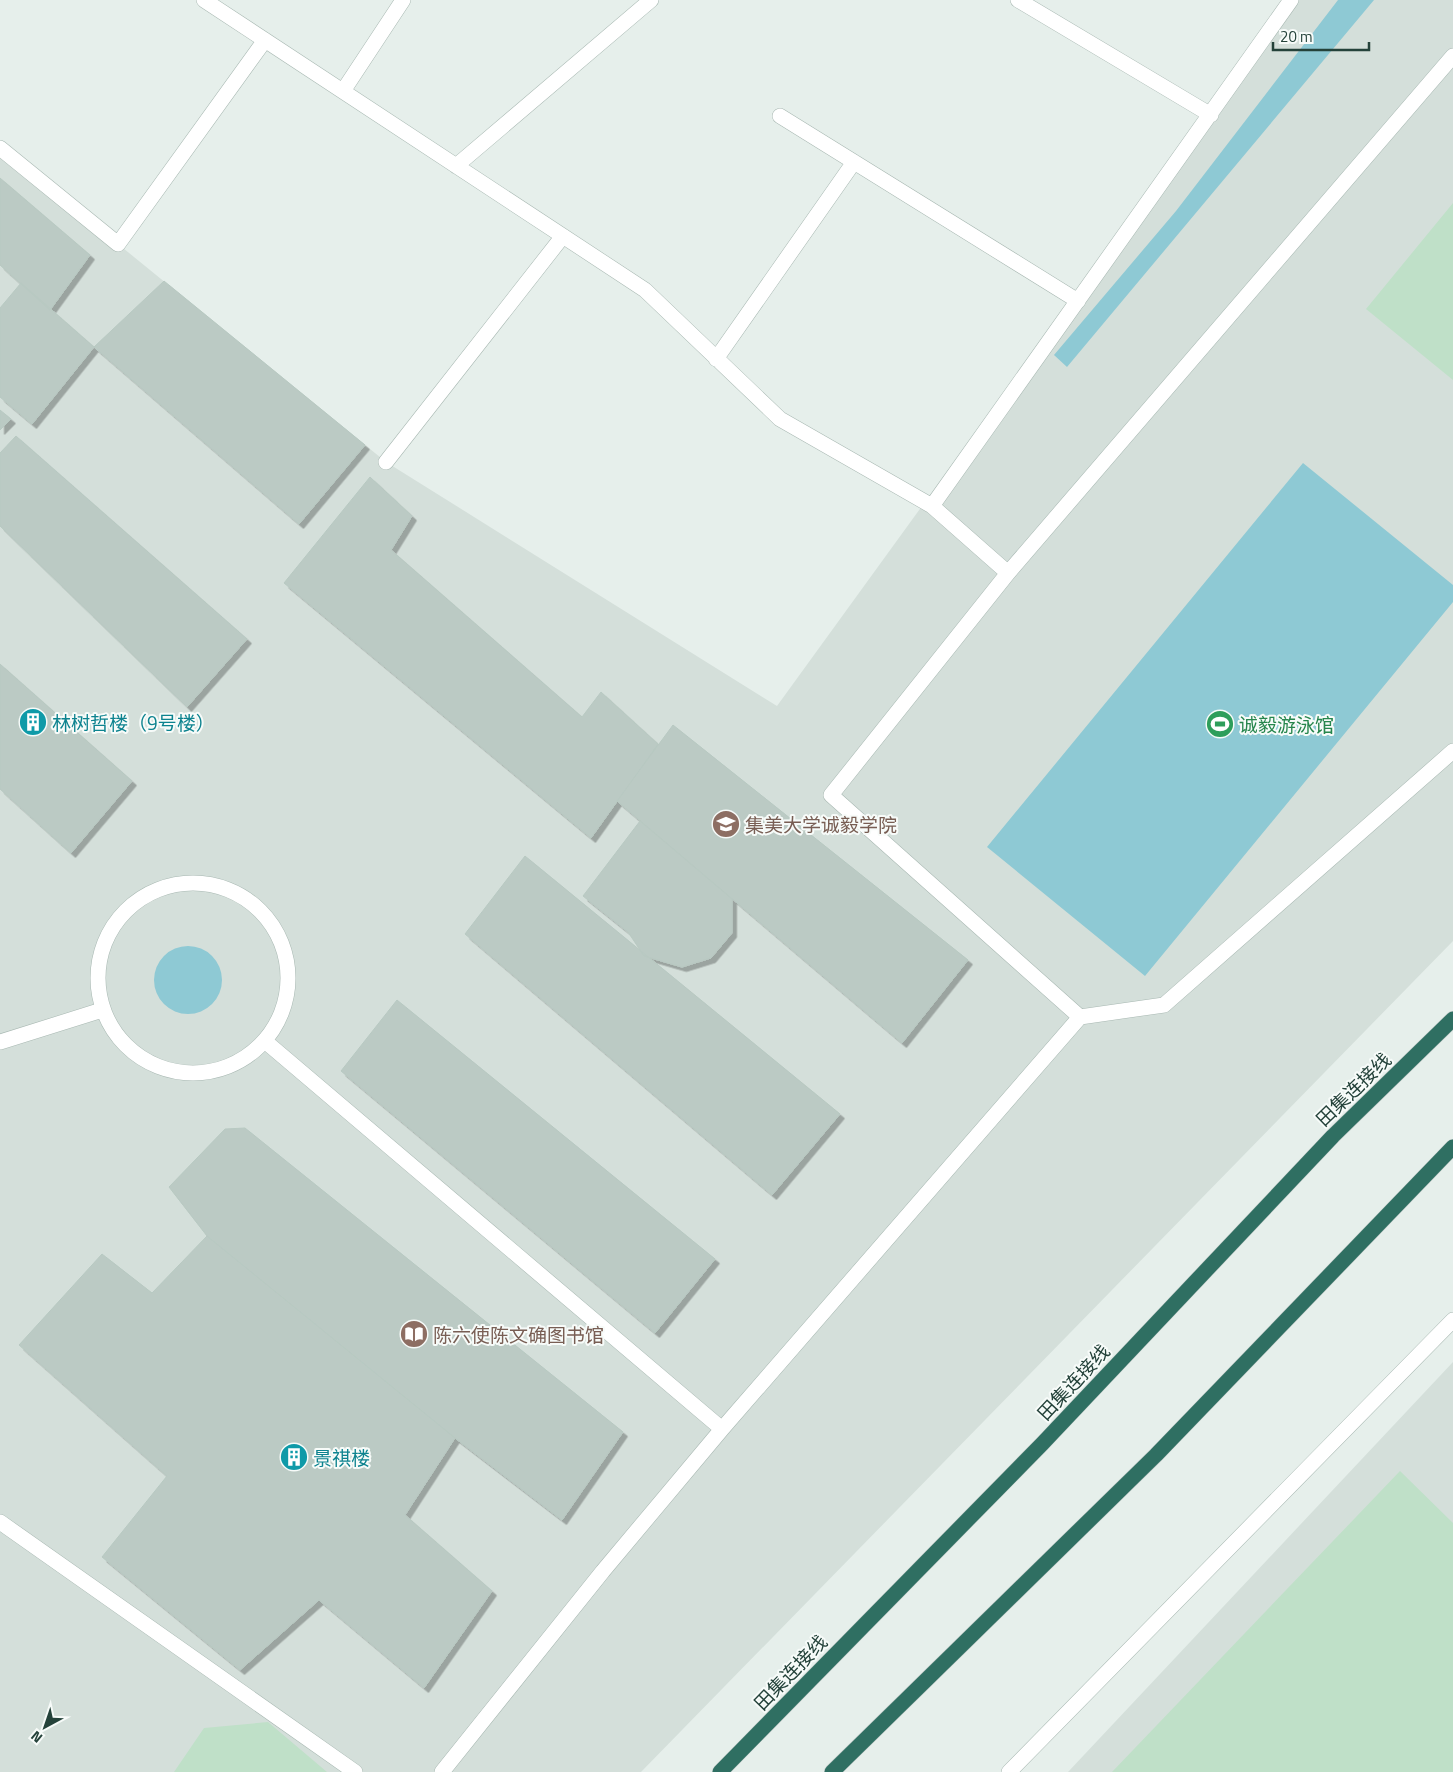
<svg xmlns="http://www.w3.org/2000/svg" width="1453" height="1772" viewBox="0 0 1453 1772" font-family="'Titillium Web','Noto Sans SC',sans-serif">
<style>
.built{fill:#d4dfda}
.green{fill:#bfe0c8}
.water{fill:#8ec9d4}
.building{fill:#bbcac4;stroke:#b8c9c2;filter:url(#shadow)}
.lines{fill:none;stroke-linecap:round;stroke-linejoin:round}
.lane-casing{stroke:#a8b8b2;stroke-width:16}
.street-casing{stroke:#a8b8b2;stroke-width:16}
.highway-casing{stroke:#c2cac8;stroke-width:16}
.lane{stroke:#fff;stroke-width:15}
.street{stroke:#fff;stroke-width:15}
.highway{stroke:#2f6f62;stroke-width:15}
.labels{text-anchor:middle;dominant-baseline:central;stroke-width:4;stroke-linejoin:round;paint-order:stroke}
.culture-label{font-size:19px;fill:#0d838f;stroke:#f7fbf9;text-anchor:start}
.leisure-label{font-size:19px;fill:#27864d;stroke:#f7fbf9;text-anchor:start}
.education-label{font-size:19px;fill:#785e54;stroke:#f7fbf9;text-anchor:start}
.street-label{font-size:19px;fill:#24423a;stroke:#f7fbf9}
</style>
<defs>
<filter id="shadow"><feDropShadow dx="4.5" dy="4.5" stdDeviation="0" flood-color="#0004"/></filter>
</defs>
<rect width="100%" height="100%" fill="#e6efeb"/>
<path class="built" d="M1289,0H1453V941L641,1772H0V148L386,462L777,706Z
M1453,1362V1772H1068Z"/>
<path class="green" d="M1453,203V380L1366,309Z
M1400,1471L1453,1523V1772H1112Z
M268,1722L327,1772H174L204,1728Z"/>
<path class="water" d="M1338,0H1374L1067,367L1054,355L1176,211Z
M1303,463L1453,585V602L1145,976L987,847Z
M154 980a34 34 0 1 1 68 0a34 34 0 1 1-68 0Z"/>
<path class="building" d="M0,178L90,255L50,310L0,265Z
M164,281L365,445L299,524L94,347Z
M21,283L94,347L32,424L0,397V308Z
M0,410L11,419L0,430Z
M16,436L247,639L187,707L0,526V453Z
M370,477L412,516L391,550L582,717L601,692L658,744L591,838L284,583Z
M0,664L132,781L71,853L0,789Z
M673,725L968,960L902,1043L617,801Z
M640,821L732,899V933L711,958L682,967L644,956L628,932L583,896Z
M525,856L840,1114L772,1195L465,934Z
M397,1000L715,1259L655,1333L341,1071Z
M245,1128L623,1432L562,1520L455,1438L207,1236L169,1187L225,1129Z
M207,1236L455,1438L405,1515L492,1591L424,1688L319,1600L240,1670L102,1557L167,1476L19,1345L102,1254L152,1293Z"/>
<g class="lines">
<defs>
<path id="lane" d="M98 978a95 95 0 1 1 190 0a95 95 0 1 1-190 0Z
M0,1042L102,1010
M266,1042L722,1429
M0,1522L355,1772
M442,1772L603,1571L722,1429L1080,1017L1164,1005L1453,751"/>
<path id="street" d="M204,0L645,290L780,419L932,506L1008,573
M1018,0L1211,115
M343,91L403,0
M780,116L1078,301
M0,148L118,244L265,40
M456,166L651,0
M716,359L854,162
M386,462L563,236
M932,506L1291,0
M1080,1017L831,795L1008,573L1453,56
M1009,1772L1453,1320"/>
<path id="highway" d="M720,1772L1042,1444L1333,1136L1453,1019
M832,1772L1156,1455L1453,1147"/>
</defs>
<use href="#lane" class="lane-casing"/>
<use href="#street" class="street-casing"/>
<use href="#highway" class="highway-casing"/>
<use href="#lane" class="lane"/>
<use href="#street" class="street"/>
<use href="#highway" class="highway"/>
</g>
<defs>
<symbol id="building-disc" viewBox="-11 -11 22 22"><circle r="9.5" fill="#0f9aa8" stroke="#f7fbf9"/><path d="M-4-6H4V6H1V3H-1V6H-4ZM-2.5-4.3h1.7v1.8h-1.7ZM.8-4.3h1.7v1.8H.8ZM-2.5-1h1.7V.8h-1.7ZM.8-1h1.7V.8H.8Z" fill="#fff"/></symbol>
<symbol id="stadium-disc" viewBox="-11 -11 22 22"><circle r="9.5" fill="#2e9e5b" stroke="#f7fbf9"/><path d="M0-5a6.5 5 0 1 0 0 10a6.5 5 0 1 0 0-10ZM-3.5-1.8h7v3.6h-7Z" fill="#fff"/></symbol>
<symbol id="university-disc" viewBox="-11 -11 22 22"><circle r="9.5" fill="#8d6e63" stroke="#f7fbf9"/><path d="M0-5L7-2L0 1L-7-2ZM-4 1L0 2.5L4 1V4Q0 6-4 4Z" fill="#fff"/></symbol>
<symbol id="library-disc" viewBox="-11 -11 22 22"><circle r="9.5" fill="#8d6e63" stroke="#f7fbf9"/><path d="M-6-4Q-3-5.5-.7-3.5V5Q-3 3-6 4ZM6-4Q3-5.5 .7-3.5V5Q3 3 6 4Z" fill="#fff"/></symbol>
</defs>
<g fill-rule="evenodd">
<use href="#building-disc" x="17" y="706" width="32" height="32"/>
<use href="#stadium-disc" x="1204" y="708" width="32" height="32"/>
<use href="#university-disc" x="710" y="808" width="32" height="32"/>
<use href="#library-disc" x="398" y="1318" width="32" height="32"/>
<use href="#building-disc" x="278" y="1441" width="32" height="32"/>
</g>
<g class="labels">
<g class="culture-label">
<text x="52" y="722">林树哲楼（9号楼）</text>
<text x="313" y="1457">景祺楼</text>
</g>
<g class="leisure-label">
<text x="1239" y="724">诚毅游泳馆</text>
</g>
<g class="education-label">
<text x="745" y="824">集美大学诚毅学院</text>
<text x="433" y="1334">陈六使陈文确图书馆</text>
</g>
<g class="street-label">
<text transform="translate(1353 1089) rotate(-44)">田集连接线</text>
<text transform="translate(1073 1382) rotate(-47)">田集连接线</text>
<text transform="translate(790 1672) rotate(-46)">田集连接线</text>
</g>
</g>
<g transform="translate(45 1727) rotate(220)" stroke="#f7fbf9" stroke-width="4" paint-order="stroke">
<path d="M0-4L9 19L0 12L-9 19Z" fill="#24423a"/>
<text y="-8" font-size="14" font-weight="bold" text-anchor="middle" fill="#24423a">N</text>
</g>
<path d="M1273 42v8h96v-8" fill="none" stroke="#24423a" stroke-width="2.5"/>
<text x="1280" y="42" font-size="15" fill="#24423a" stroke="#f7fbf9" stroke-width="4" paint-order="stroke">20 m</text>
</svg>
